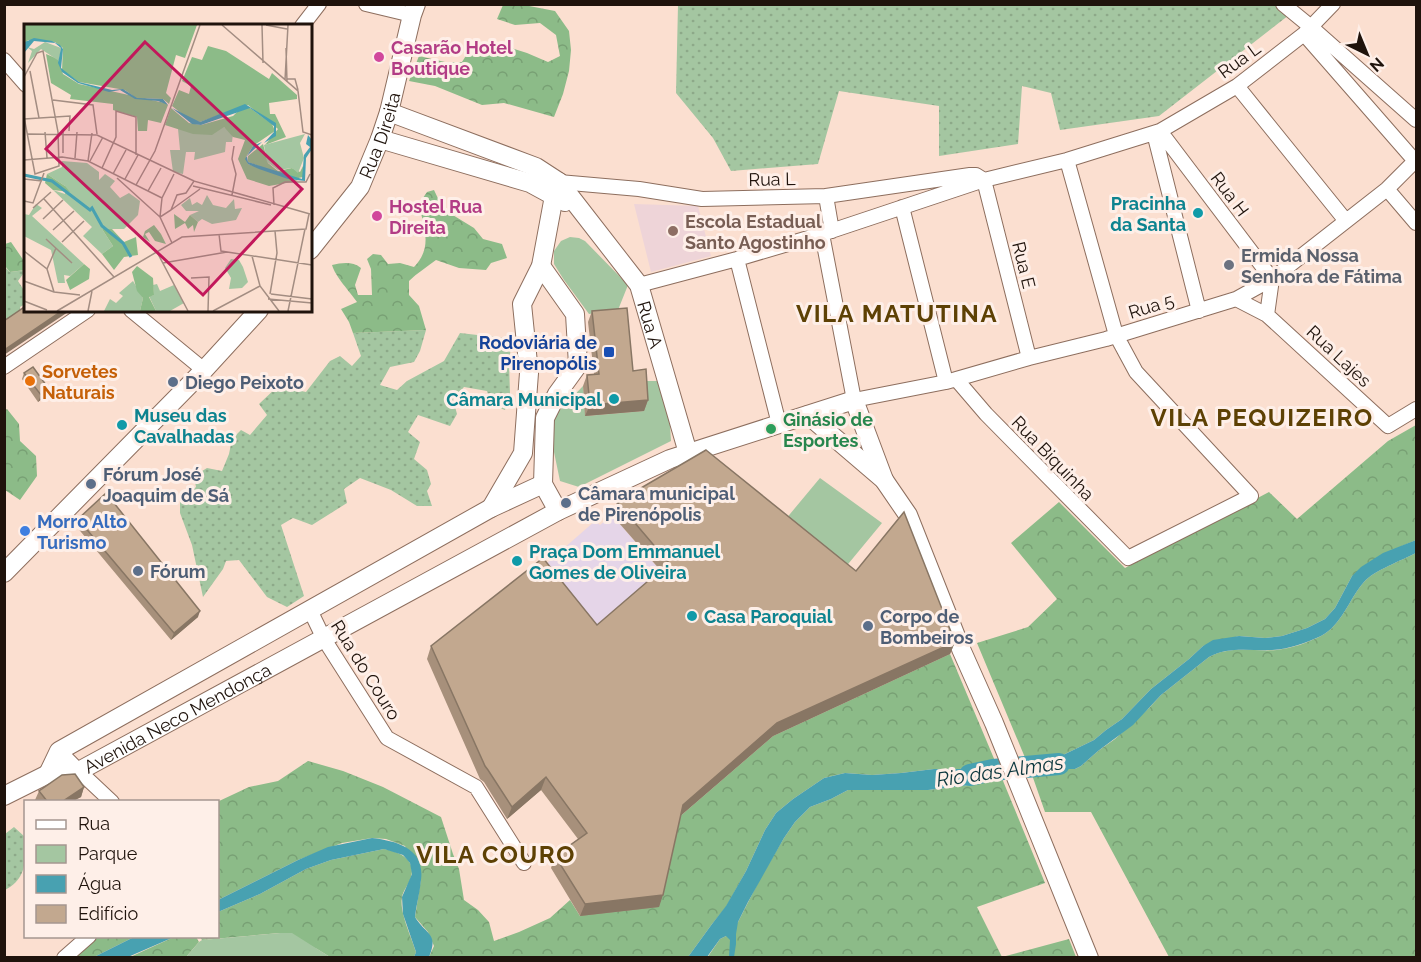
<svg xmlns="http://www.w3.org/2000/svg" width="1421" height="962" viewBox="0 0 1421 962" font-family="Raleway,sans-serif">
<style>
.education{fill:#eed4d8}
.medical{fill:#e5d5e8}
.grass{fill:url(#grass-dots)}
.forest{fill:url(#forest-crowns)}
.park{fill:#a4c6a1}
.water{fill:#48a1b1}
.lines{fill:none;stroke-linecap:round;stroke-linejoin:round}
.river{stroke:#48a1b1;stroke-width:22}
.street-casing{stroke:#8d6e5e;stroke-width:16}
.secondary-casing{stroke:#8d6e5e;stroke-width:20}
.street{stroke:#fff;stroke-width:14}
.secondary{stroke:#fff;stroke-width:18}
.wall{fill:#a7907b}
.shaded-wall{fill:#887664}
.building{fill:#c2a88f;stroke:#887664;stroke-width:1.5}
.hotel-dot{fill:#d1479c;stroke:#feefe8;stroke-width:2}
.culture-dot{fill:#0f9aa8;stroke:#feefe8;stroke-width:2}
.education-dot{fill:#8d6e63;stroke:#feefe8;stroke-width:2}
.worship-dot{fill:#6b7280;stroke:#feefe8;stroke-width:2}
.transit-dot{fill:#1a4fb4;stroke:#feefe8;stroke-width:2}
.food-dot{fill:#e8710a;stroke:#feefe8;stroke-width:2}
.service-dot{fill:#5c6f8a;stroke:#feefe8;stroke-width:2}
.leisure-dot{fill:#2e9e5b;stroke:#feefe8;stroke-width:2}
.shop-dot{fill:#3f7fe0;stroke:#feefe8;stroke-width:2}
.labels{text-anchor:middle;dominant-baseline:central;stroke-width:6;stroke-linejoin:round;paint-order:stroke}
.hotel-label{font-size:18px;font-weight:bold;fill:#b23c85;stroke:#feefe8;text-anchor:start}
.street-label{font-size:18px;fill:#1f130c;stroke:#feefe8}
.culture-label{font-size:18px;font-weight:bold;fill:#0d838f;stroke:#feefe8;text-anchor:start}
.education-label{font-size:18px;font-weight:bold;fill:#785e54;stroke:#feefe8;text-anchor:start}
.worship-label{font-size:18px;font-weight:bold;fill:#5b616d;stroke:#feefe8;text-anchor:start}
.transit-label{font-size:18px;font-weight:bold;fill:#164399;stroke:#feefe8;text-anchor:end}
.food-label{font-size:18px;font-weight:bold;fill:#c56008;stroke:#feefe8;text-anchor:start}
.service-label{font-size:18px;font-weight:bold;fill:#4e5e75;stroke:#feefe8;text-anchor:start}
.leisure-label{font-size:18px;font-weight:bold;fill:#27864d;stroke:#feefe8;text-anchor:start}
.shop-label{font-size:18px;font-weight:bold;fill:#366cbe;stroke:#feefe8;text-anchor:start}
.water-label{font-size:20px;font-style:italic;fill:#0a363d;stroke:#feefe8}
.district-label{font-size:24px;font-weight:bold;letter-spacing:1.5px;fill:#5d4104;stroke:#feefe8}
.inset-river{fill:none;stroke:#48a1b1;stroke-width:3}
.inset-road{fill:none;stroke:#a38d82;stroke-width:1.5}
.view{fill:#c2185b;fill-opacity:0.15;stroke:#c2185b;stroke-width:3}
.inset-edge{fill:none;stroke:#1f130c;stroke-width:3}
</style>
<defs>
<pattern id="grass-dots" width="8" height="8" patternUnits="userSpaceOnUse" patternTransform="scale(1.5)"><rect width="8" height="8" fill="#a4c6a1"/><path d="M2 2h.1M6 6h.1" fill="none" stroke="#8da989" stroke-width="1.8" stroke-linecap="round"/></pattern>
<pattern id="forest-crowns" width="20" height="18" patternUnits="userSpaceOnUse" patternTransform="scale(1.5)"><rect width="20" height="18" fill="#8cbb88"/><path d="M2 6a3 3 0 1 1 6 0M12 15a3 3 0 1 1 6 0" fill="none" stroke="#78a074"/></pattern>
</defs>
<rect width="100%" height="100%" fill="#fbdfd0"/>
<path class="education" d="M634,204L698,206L711,256L651,272Z"/>
<path class="medical" d="M612,515L665,576L593,638L539,570L595,521L600,525Z"/>
<path class="grass" d="M1278,4L1289,15L1159,116L1060,130L1051,93L1022,86L1018,144L939,156V106L839,91L818,164L731,171L713,138L676,93L678,5Z
M4,266L10,272L26,270L18,281L25,292V304L20,307L21,314L4,323Z
M426,330L420,351L414,362L390,367L380,385L397,390L407,381L444,361L460,333L512,339L509,362L510,394L505,410L491,405L487,391L464,387L453,399L457,414L450,426L418,415L408,432L420,442L414,459L427,470L431,484L427,491L432,506H417L391,490L360,478L344,489L347,503L312,525L293,518L281,525L304,596L287,607L267,597L239,560L226,561L223,569L203,597L192,545L180,513V502L196,487L194,476L207,468L222,471L229,454L232,439L241,430L250,435L267,415L259,404L278,386L306,392L330,361L340,356L352,366L361,356L353,333Z
M14,827L25,837C26,859 27,879 5,890V834Z"/>
<path class="forest" d="M503,5H524L555,11L569,31L571,50L569,71L563,94L554,117L504,103L482,105L435,86L409,81L419,56L445,62H462L467,54L477,47H508L527,53L548,62L560,56L556,35L540,23L515,25L497,19Z
M434,190L443,209L474,228L483,239L502,244L507,258L491,263L486,270L459,268L436,260C427,267 417,273 409,281V295L419,306L426,330L353,333L349,322L341,309L357,302C350,292 335,276 332,265C342,263 352,261 361,268L355,285L358,295H372L371,269L367,259L373,254L381,255L388,264L400,263L414,267C433,247 424,229 419,204L427,192Z
M11,242L24,261L25,270L10,272L5,266V244Z
M7,409L19,424L20,441L36,456L37,476L20,500L5,490L4,411Z
M1416,425V540L1402,546L1352,576L1335,608L1325,619L1307,628L1282,636L1265,638L1239,636L1203,646L1189,659L1151,689L1122,719L1106,730L1094,740L1063,755L1049,758L1026,760L977,643L1028,627L1057,599L1011,543L1059,502L1125,568L1269,492L1297,519L1388,441Z
M1416,553V957H1169L1091,812H1045L1031,772L1041,774L1060,769H1075L1081,766L1098,751L1115,739L1150,707L1161,695L1209,657C1231,645 1253,652 1277,650C1292,648 1307,643 1321,636C1342,625 1349,599 1364,582C1373,571 1403,560 1416,553Z
M950,654L995,761L960,769H934L901,773L872,775L845,773L824,778L793,799L776,813L765,830L746,871L726,907L712,924L688,957H429L434,946L428,932L415,917L421,879L405,846L386,839L372,838L342,843L298,860L218,900L217,802L249,787L278,781L308,761L343,771L383,787L441,817L453,854L459,869L464,900L478,910L489,922L494,941L519,932L550,918L570,900L580,916L678,818L773,736Z
M1001,776L1045,883L977,907L1002,957L1069,939L1076,957L707,958L720,939L726,936L738,922L761,877L784,838L795,822L810,807L831,799L848,790H928L979,784Z
M384,849C400,852 418,860 410,880C408,885 403,891 402,897C399,912 412,938 416,952L414,957H330L317,949L280,933L202,940L200,937L218,936V912L260,894L306,869L331,860Z
M89,937H134L94,957L64,958Z
M174,937H196L199,942L186,957L128,958Z"/>
<path class="park" d="M570,237L579,238L585,241L628,285L618,310L589,314L564,280L554,264V251L561,241Z
M642,381H660L670,425L671,441L579,487L560,481L549,428L559,411L583,386L586,416L644,411Z
M820,478L882,523L844,569L785,520Z
M280,933H292L330,957H186L199,942L202,940Z"/>
<path class="water" d="M1416,540V553C1403,560 1373,571 1364,582C1349,599 1342,625 1321,636C1306,643 1289,649 1272,650C1250,651 1229,646 1209,657L1161,695L1133,725L1098,751L1081,766L1075,769H1060L1041,774L1031,772L1026,760L1049,758L1063,755L1094,740L1106,730L1122,719L1151,689L1189,659L1203,646L1213,640L1239,636L1265,638L1282,636L1307,628L1325,619L1335,608L1352,576L1361,567L1383,553Z
M995,761L1001,776L979,784L928,790H848L831,799L810,807L795,822L784,838L748,902L738,922L736,934V944L734,957H729L730,940L726,936L720,939L707,957H688L712,924L726,906L746,871L765,830L776,813L793,799L824,778L845,773L872,775L901,773L934,769H960Z
M372,838C398,841 425,849 421,880C420,893 416,905 415,917C426,935 439,933 429,957H414L416,952L403,914L402,897L412,874L410,863L403,855L384,849L331,860L306,869L260,894L218,912V900L298,860L328,847Z
M134,937H174L128,957H94Z"/>
<g class="lines">
<path class="river" d="M970,775L993,770L1059,764"/>
<defs>
<path id="street" d="M366,4L412,15
M1283,4L1311,27L1416,120
M302,26L319,4
M1304,34L1415,161
M4,60L26,85
M1237,86L1346,221
M1160,131L1272,279L1267,315
M1154,133L1199,311
M984,180L1029,358
M559,182L639,189L702,199L826,196L970,175H976L984,180
M1387,189L1416,223
M826,196L832,231
M902,207L946,382
M822,234L854,400L946,382L1029,358L1106,339L1236,299L1272,279L1387,189L1416,160
M737,259L779,424
M639,285L737,259L822,234L984,180L1067,160L1160,131L1237,86L1304,34L1333,4
M1236,299L1267,315L1388,426L1416,409
M131,310L204,370
M4,367L88,310
M956,379L986,414L1128,558L1251,496L1136,372L1116,335L1067,160
M310,610L324,639L387,738L476,787L524,863
M59,751L79,771L112,802
M64,958L89,936"/>
<g id="secondary">
<path id="s1" d="M389,112L536,167L559,182L639,285L688,453"/>
<path d="M380,139L530,183L565,202"/>
<path id="s2" d="M310,250L360,187L380,139L389,112L412,15L416,4"/>
<path d="M541,266L575,314L578,365L557,394L545,418L543,484L558,511"/>
<path d="M808,415L884,480L908,515L961,649L994,723L1089,958"/>
<path d="M491,508L523,453L529,373L522,304L541,266L554,196L559,182"/>
<path d="M4,573L204,370L259,310"/>
<path d="M48,774L59,751L491,508L543,484"/>
<path id="s3" d="M4,796L48,774L79,771L558,511L670,459L854,400L884,480"/>
</g>
</defs>
<use href="#street" class="street-casing"/>
<use href="#secondary" class="secondary-casing"/>
<use href="#street" class="street"/>
<use href="#secondary" class="secondary"/>
</g>
<path class="wall" d="M592,311L633,371L648,400L644,411L585,416L583,386L587,375L594,374L588,322Z
M24,373L49,389L47,395L38,402L22,379Z
M617,502L856,571L955,642L950,654L773,736L680,816L659,907L580,916L551,868L555,856L578,839L541,790L507,819L484,782L480,779L427,659L431,646L597,625L661,571L612,515Z
M78,519L198,617L171,640L76,526Z
M84,787L81,797L73,801H36L35,800L39,791Z"/>
<path class="shaded-wall" d="M63,310H69L68,312L4,355V350Z
M49,389L47,395L38,402L41,395Z
M648,400L644,411L585,416L590,405Z
M200,611L198,617L171,640L174,633Z
M955,642L950,654L773,736L678,818L683,805L777,723Z
M546,777L541,790L507,819L512,807Z
M84,787L81,797L73,801H63Z
M663,895L659,907L580,916L585,904Z"/>
<path class="building" d="M26,306V310H63L4,350V321Z
M627,308L633,371L646,369L648,400L590,405L587,375L599,374L592,311Z
M33,367L49,389L41,395L24,373Z
M706,450L856,571L904,512L955,642L777,723L683,805L663,895L585,904L555,856L587,833L546,777L512,807L488,770L485,766L431,646L543,558L597,625L669,563L617,502Z
M106,493L200,611L174,633L78,519Z
M75,774L84,787L63,801H47L39,791L62,775Z"/>
<g class="hotel-dot">
<circle cx="379" cy="57" r="6"/>
<circle cx="377" cy="216" r="6"/>
</g>
<g class="culture-dot">
<circle cx="1198" cy="213" r="6"/>
<circle cx="614" cy="399" r="6"/>
<circle cx="122" cy="425" r="6"/>
<circle cx="517" cy="561" r="6"/>
<circle cx="692" cy="616" r="6"/>
</g>
<circle class="education-dot" cx="673" cy="231" r="6"/>
<circle class="worship-dot" cx="1229" cy="265" r="6"/>
<rect class="transit-dot" x="603" y="346" width="12" height="12" rx="3"/>
<circle class="food-dot" cx="30" cy="381" r="6"/>
<g class="service-dot">
<circle cx="173" cy="382" r="6"/>
<circle cx="91" cy="484" r="6"/>
<circle cx="566" cy="503" r="6"/>
<circle cx="138" cy="571" r="6"/>
<circle cx="868" cy="626" r="6"/>
</g>
<circle class="leisure-dot" cx="771" cy="429" r="6"/>
<circle class="shop-dot" cx="25" cy="531" r="6"/>
<g class="labels">
<g class="hotel-label">
<text x="391" y="47">Casarão Hotel<tspan x="391" dy="21">Boutique</tspan></text>
<text x="389" y="206">Hostel Rua<tspan x="389" dy="21">Direita</tspan></text>
</g>
<g class="street-label">
<text transform="translate(1239 60) rotate(-36)">Rua L</text>
<text stroke="none"><textPath href="#s2" startOffset="136">Rua Direita</textPath></text>
<text transform="translate(772 179) rotate(-1)">Rua L</text>
<text transform="translate(1230 194) rotate(53)">Rua H</text>
<text transform="translate(1024 265) rotate(76)">Rua E</text>
<text transform="translate(1151 306) rotate(-17)">Rua 5</text>
<text stroke="none"><textPath href="#s1" startOffset="356">Rua A</textPath></text>
<text transform="translate(1339 356) rotate(43)">Rua Lajes</text>
<text transform="translate(1053 458) rotate(46)">Rua Biquinha</text>
<text transform="translate(366 670) rotate(58)">Rua do Couro</text>
<text stroke="none"><textPath href="#s3" startOffset="192">Avenida Neco Mendonça</textPath></text>
</g>
<g class="culture-label">
<text x="1186" y="203" text-anchor="end">Pracinha<tspan x="1186" dy="21">da Santa</tspan></text>
<text x="602" y="399" text-anchor="end">Câmara Municipal</text>
<text x="134" y="415">Museu das<tspan x="134" dy="21">Cavalhadas</tspan></text>
<text x="529" y="551">Praça Dom Emmanuel<tspan x="529" dy="21">Gomes de Oliveira</tspan></text>
<text x="704" y="616">Casa Paroquial</text>
</g>
<g class="education-label">
<text x="685" y="221">Escola Estadual<tspan x="685" dy="21">Santo Agostinho</tspan></text>
</g>
<g class="worship-label">
<text x="1241" y="255">Ermida Nossa<tspan x="1241" dy="21">Senhora de Fátima</tspan></text>
</g>
<g class="transit-label">
<text x="597" y="342">Rodoviária de<tspan x="597" dy="21">Pirenopólis</tspan></text>
</g>
<g class="food-label">
<text x="42" y="371">Sorvetes<tspan x="42" dy="21">Naturais</tspan></text>
</g>
<g class="service-label">
<text x="185" y="382">Diego Peixoto</text>
<text x="103" y="474">Fórum José<tspan x="103" dy="21">Joaquim de Sá</tspan></text>
<text x="578" y="493">Câmara municipal<tspan x="578" dy="21">de Pirenópolis</tspan></text>
<text x="150" y="571">Fórum</text>
<text x="880" y="616">Corpo de<tspan x="880" dy="21">Bombeiros</tspan></text>
</g>
<g class="leisure-label">
<text x="783" y="419">Ginásio de<tspan x="783" dy="21">Esportes</tspan></text>
</g>
<g class="shop-label">
<text x="37" y="521">Morro Alto<tspan x="37" dy="21">Turismo</tspan></text>
</g>
<g class="water-label">
<text transform="translate(1000 771) rotate(-8)">Rio das Almas</text>
</g>
<g class="district-label">
<text x="897" y="313">VILA MATUTINA</text>
<text x="1262" y="417">VILA PEQUIZEIRO</text>
<text x="496" y="854">VILA COURO</text>
</g>
</g>
<g transform="translate(24 24)">
<rect width="288" height="288" fill="#fbdfd0"/>
<path d="M200,103L209,110L208,118H202L201,128L170,136L171,128H162L159,150L149,148L146,126H156L154,105ZM38,137L63,139L75,148V156L81,150L91,157L86,163L96,174L105,169L116,177L114,191L100,205H78L89,222L78,230L59,212L68,203L29,166L41,170V162L23,150L38,143ZM183,171L189,181L202,184L210,175L211,185L218,184L212,196L188,200L178,195L174,198L166,191L175,187H162L157,181L166,174L168,181L173,178L178,181ZM12,180L18,184L8,192L60,240L46,252L40,251L41,259H34L27,226L0,212V190L5,191ZM207,235L215,236L219,243L224,258L218,264L205,265L207,254L201,244ZM109,257L119,274L116,287H80L86,275L92,279L99,272L95,269ZM133,260L136,267L150,261L160,279L146,287H132L125,272L130,271L129,261Z" fill="#a4c6a1"/>
<path d="M0,1H173L161,34L152,31L142,69L147,74L145,80L139,75L112,74L101,66L55,58L38,46L39,24L31,18L4,16L0,22ZM184,22L202,27L245,55L248,49L273,71V75L245,79L246,90H251L262,113L241,121L254,105L224,81L176,98L167,97L148,82L155,66L165,70L167,62L158,57L168,33L178,36ZM22,30L34,35L39,50L55,60L141,79L144,81L137,99L124,96L123,107H114L113,93L89,86V80L46,75L47,71L27,59ZM218,83L226,84L248,100L251,107L229,122L222,133L224,140L274,157L245,162L223,155L214,135L221,116L209,113L200,103L188,111L169,110L141,101L147,84L165,99L177,101L209,92ZM239,120L244,139L254,147L268,144L276,148L279,142V153L270,155L224,138V132ZM23,150L41,162L46,168L29,166L21,159ZM150,190L161,198L166,191L174,198L170,208L169,201L164,205L161,199L151,205ZM130,201L137,210L142,220L131,217L125,208L121,210L126,218L119,213L121,207ZM78,205H88L100,218L112,213L114,231L100,233L90,246L78,230L89,222ZM60,240L66,245L65,255L46,266L42,256ZM113,242L129,254L130,271L125,273L132,287H116L119,274L113,267L108,248Z" fill="#8cbb88"/>
<path d="M21,18L37,24L35,37L17,25L4,39L8,27L3,23L10,25ZM281,110L276,119L280,134L274,149L268,144L254,146L243,138L240,121Z" fill="#a4c6a1"/>
<path d="M10,14L28,17L36,21L39,25L37,44L55,58L88,66L99,65L113,74L139,75L144,81L134,77L111,75L96,66L85,68L54,59L38,48L34,39L37,24L31,19L10,17L0,29L1,18ZM221,80L252,99V112L240,119L250,108V102L226,84L177,101L168,100L148,84L176,98ZM284,111L288,116V125L282,134L281,157L264,155L235,145L224,140L221,135L229,122L238,118L223,132L224,138L278,155L280,131L286,123L282,120Z" fill="#48a1b1"/>
<path class="inset-river" d="M0,151L28,157L66,186L68,184L78,202L99,219L107,233"/>
<path class="inset-road" d="M198,1L274,67L279,108L288,111M238,1L239,39M242,1L263,5M262,24L263,58M6,47L15,94M0,53L13,29L19,27L34,108L35,142L11,150L0,93M263,55H271L274,66M261,56L264,1M29,76L69,81L73,110M0,95L46,92L45,107M21,108L23,134M4,110L73,111L170,157M39,129V108M51,134L53,108M0,136L38,133L64,137L138,174M64,137L68,109M66,137L79,113M78,144L92,113V87L112,93V131M89,150L102,126M93,154L136,193M0,155L18,157M101,155L114,131M112,161L131,127L176,1M169,162L247,181M124,167L137,144M208,171L212,150L208,135L210,122M20,175L90,253M0,177L9,179L20,149M250,181L249,164L261,158H282L286,150M9,184L27,168M147,186L176,165M136,193L138,174L150,150M19,195L39,176M29,206L50,187M195,210L197,227L288,241M22,215L48,239M38,218L60,197M148,219L136,193L147,186L153,171L162,169L170,157L286,190M0,227L23,245L30,268M133,228L164,287M228,232L236,262L255,287M139,239L203,228M23,245L32,224M167,254L185,253L184,287M0,257L30,268L56,271M246,270L253,229L251,207M247,270L288,275M244,275L288,279M0,277L23,286M33,287L158,213L282,205L285,190M64,287L68,267M189,287L236,262M264,287L281,205"/>
<path class="view" d="M121,18L278,165L179,271L22,125Z"/>
<rect width="288" height="288" class="inset-edge"/>
</g>
<rect width="1421" height="962" fill="none" stroke="#1f130c" stroke-width="12"/>
<rect x="24" y="800" width="195" height="138" fill="#feefe8" stroke="#a59790" stroke-width="1.5"/>
<rect x="36" y="820" width="30" height="9" fill="#ffffff" stroke="#a59790" stroke-width="1.5"/>
<text x="78" y="830" font-size="18" fill="#1f130c">Rua</text>
<rect x="36" y="845" width="30" height="18" fill="#a4c6a1" stroke="#a59790" stroke-width="1.5"/>
<text x="78" y="860" font-size="18" fill="#1f130c">Parque</text>
<rect x="36" y="875" width="30" height="18" fill="#48a1b1" stroke="#a59790" stroke-width="1.5"/>
<text x="78" y="890" font-size="18" fill="#1f130c">Água</text>
<rect x="36" y="905" width="30" height="18" fill="#c2a88f" stroke="#a59790" stroke-width="1.5"/>
<text x="78" y="920" font-size="18" fill="#1f130c">Edifício</text>
<g transform="translate(1367 54) rotate(137)" stroke="#feefe8" stroke-width="4.5" paint-order="stroke">
<path d="M0-4.5L10 22L0 15L-10 22Z" fill="#1f130c"/>
<text y="-9" font-size="16" font-weight="bold" text-anchor="middle" fill="#1f130c">N</text>
</g>
</svg>
